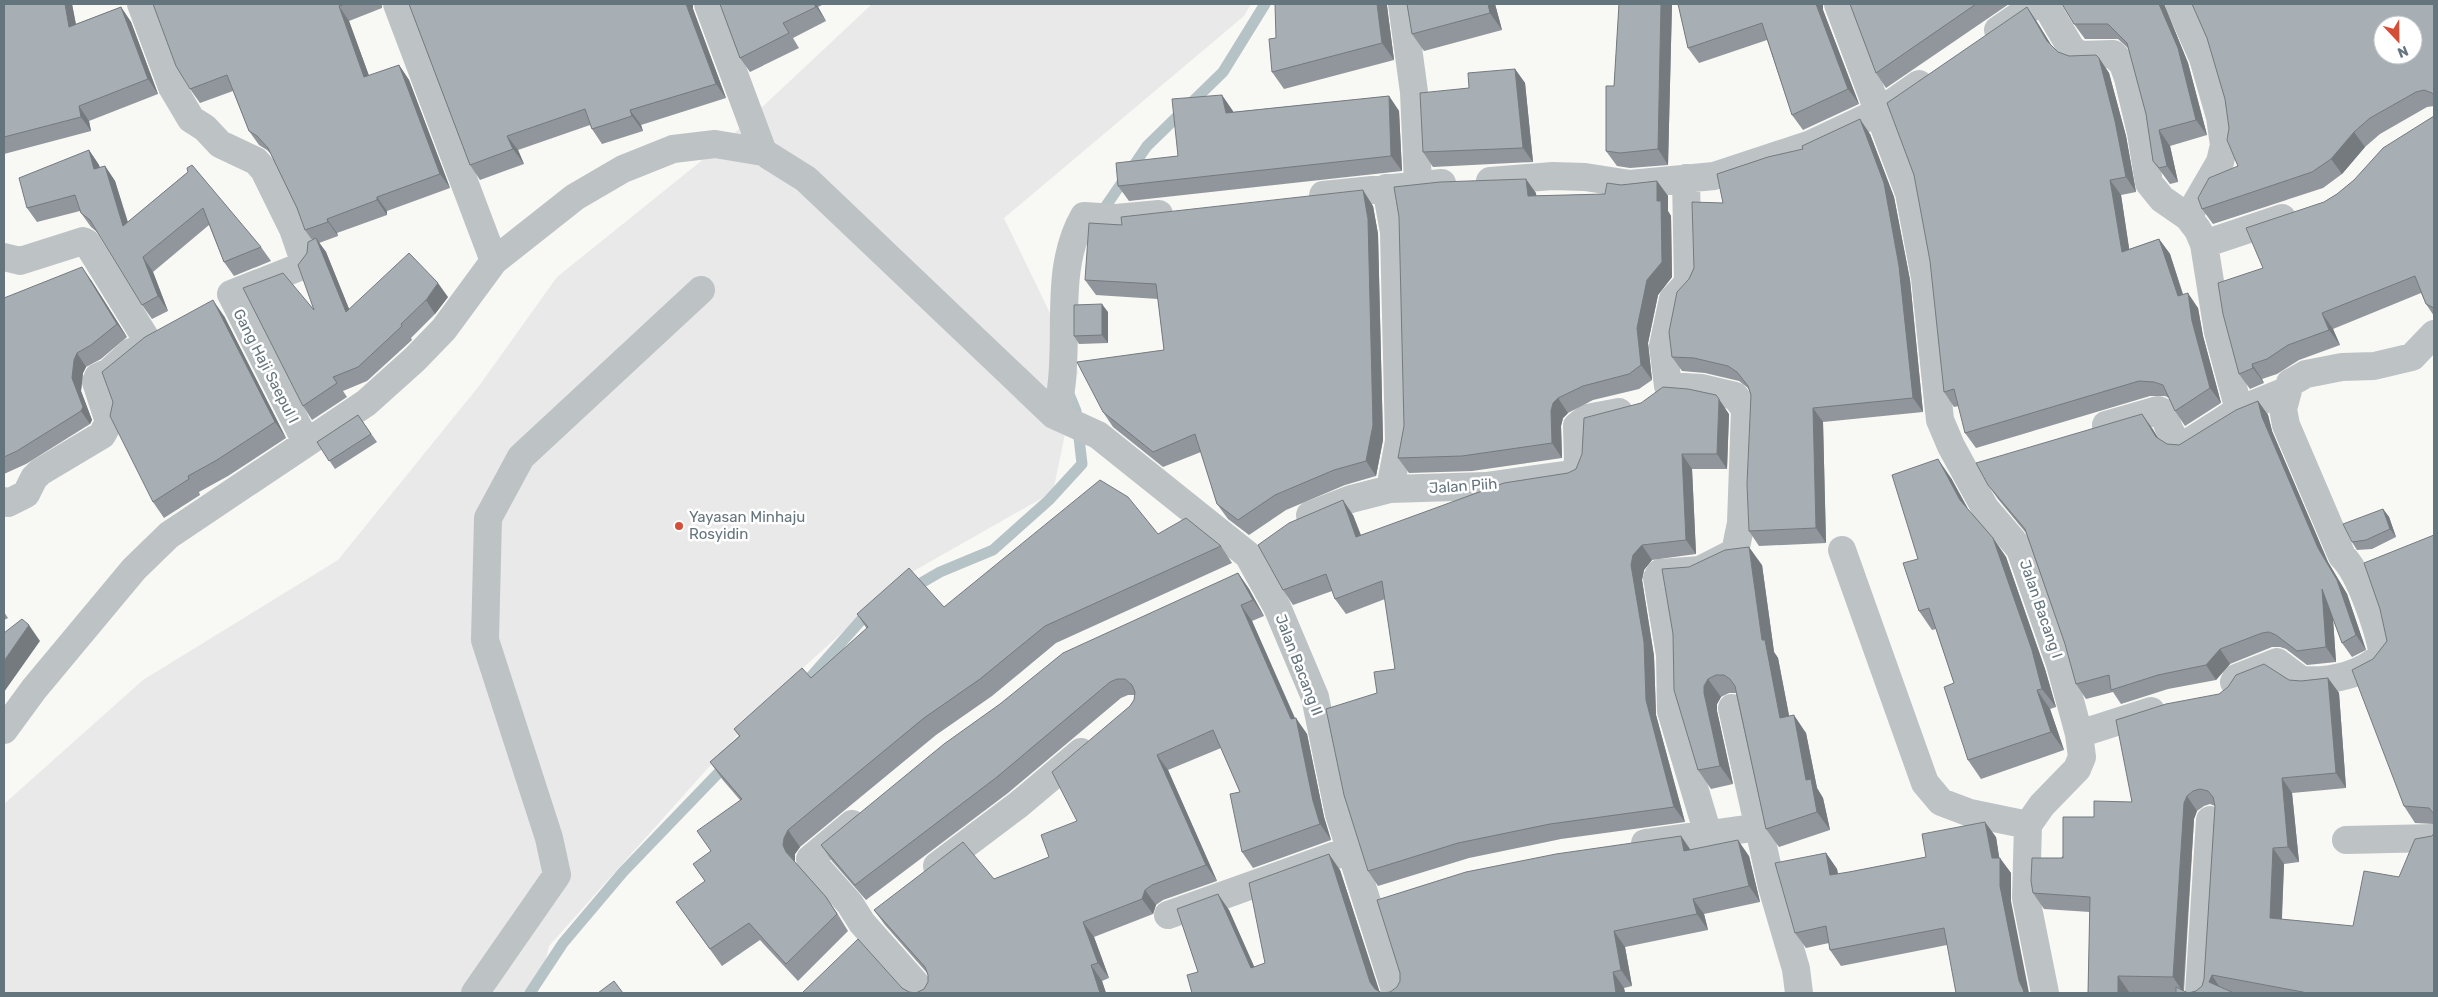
<svg xmlns="http://www.w3.org/2000/svg" width="2438" height="997" viewBox="0 0 2438 997" font-family="Rubik,sans-serif">
<style>
.built{fill:#e9e9e9}
.lines{fill:none;stroke-linecap:round;stroke-linejoin:round}
.stream{stroke:#b6c3c6;stroke-width:11}
.minor{stroke:#bdc2c5;stroke-width:28}
.wall{fill:#90969b}
.shaded-wall{fill:#757a7e}
.building{fill:#a7afb4;stroke:#757a7e;fill-rule:evenodd}
.poi-dot{fill:#d54f38;stroke:#fff;stroke-width:2}
.labels{text-anchor:middle;dominant-baseline:central;stroke-width:5;stroke-linejoin:round;paint-order:stroke}
.street-label{font-size:15px;fill:#65757e;stroke:#fff}
.poi-label{font-size:15px;fill:#65757e;stroke:#fff;text-anchor:start}
</style>
<rect width="100%" height="100%" fill="#f8f8f5"/>
<path class="built" d="M872,4H1251L1244,16L1004,218L1078,371L1053,492L905,576L775,693L549,946L538,993H4V804L143,680L338,560L479,386L557,277L726,141Z"/>
<g class="lines">
<path class="stream" d="M1099,216L1147,146L1223,72L1265,4
M909,590L940,572L993,550L1049,500L1082,464L1076,411L1067,389
M801,688L863,618L872,613
M530,993L563,943L623,872L727,764"/>
<path class="minor" d="M141,4L172,87L191,119L205,128L220,144L256,161L264,170L293,229L303,258L302,263L297,268L231,294L306,442
M397,4L494,261
M708,4L763,152
M1402,4L1414,92L1418,184
M1838,4L1909,193L1925,278L1940,420L1951,446L1985,508L2020,549L2060,664L2079,734L2082,757L2077,769L2042,805L2028,825L2026,898L2045,993
M2045,4L2071,48L2079,55L2113,54L2123,64L2128,78L2141,133L2149,183L2162,199L2188,217L2198,230L2204,244L2218,332L2239,410
M2179,4L2203,58L2220,117L2224,145L2220,162L2188,217
M1998,30L2036,4
M1686,178L1688,283L1673,299L1663,346L1668,386L1701,388L1735,396L1745,409L1741,523L1735,552L1700,570L1660,573L1657,578L1670,655L1671,711L1708,834
M1490,181L1553,176L1585,177L1630,184L1714,176L1811,144L1879,112L1919,84
M1386,188L1394,232L1399,441L1390,489
M1323,195L1442,183
M2204,244L2282,218
M4,257L20,261L83,241L87,243L147,340
M1054,415C1057,407 1060,398 1061,389C1069,332 1054,268 1084,216L1116,218L1159,214
M2106,425L2158,410L2163,412C2167,424 2172,443 2186,444L2239,410L2286,391
M4,501L8,503L26,494L34,478L40,472L102,435L109,422L96,382L98,377L109,372L131,352
M1310,515L1351,499L1390,489L1486,486L1571,474L1575,473L1578,461L1577,426L1587,418L1619,412
M1842,550L1925,783L1941,802L1970,813L2028,825
M2234,682L2236,678L2277,662L2301,680C2330,682 2364,675 2383,654C2378,628 2360,573 2342,556L2286,425L2283,409L2290,383L2306,374L2342,367L2374,366L2412,357L2434,334
M1732,708L1772,887L1796,969L1799,993
M4,730L34,689L134,569L169,535L366,403L415,359L444,329L494,261L575,197L623,169L673,149L715,144L763,152L806,179L1054,415L1098,435L1248,555L1277,607L1315,697L1339,814L1396,993
M2079,734L2151,711
M852,824L810,859L850,904L862,923L924,993
M2346,840L2434,838
M1645,843L1760,827
M937,866L1018,805L1081,752
M1168,915L1350,850
M475,993L557,875L549,838L485,640L488,518L521,457L701,290
M2199,993L2210,820"/>
</g>
<path class="wall" d="M4,4H72L76,24L121,7L131,22L158,94L89,121L91,131L4,154Z
M153,4H382V8L349,21L369,76L399,65L409,80L450,188L387,211V215L337,233L338,236L319,243L326,252L349,309L448,297L435,314L411,338L412,340L367,381L343,391L347,397L312,420L303,406L314,310L307,253L312,240L305,230L297,208L271,154L267,150L259,145L249,131L233,91L200,103L190,89Z
M409,4L693,9L726,98L641,125L643,131L602,144L592,129L590,125L518,150L524,164L480,180L470,165Z
M720,4H824L818,7L826,21L793,38L799,48L750,72L740,58Z
M1407,4H1495L1502,30L1424,51L1412,34Z
M1619,4H1672L1668,165L1630,168L1617,166L1606,151L1614,86Z
M1678,4H1823V10L1859,104L1803,130L1792,115L1767,40L1699,63L1688,48Z
M1850,4H2009L1886,88L1876,73Z
M2062,4H2164L2188,63L2207,135L2170,146L2178,182L2170,184L2153,161L2146,114L2129,49L2118,39H2085L2074,24Z
M2434,4V106L2427,107L2380,134L2365,147L2342,174L2323,188L2213,224L2202,209L2238,166L2229,128L2225,99L2207,38Z
M1387,6L1394,60L1284,89L1272,72L1276,38Z
M2027,7L2037,22L2051,45L2058,52L2069,56L2099,58L2109,73L2126,136L2136,192L2121,195L2129,249L2159,239L2170,254L2183,294L2198,308L2203,336L2221,403L2185,426L2175,411L2169,398L2165,396H2150L1976,448L1965,433L1959,406L1954,407L1944,392Z
M1515,69L1525,83L1533,162L1433,167L1423,152L1469,88Z
M1389,96L1399,111L1402,171L1129,201L1118,186L1178,156L1233,111V112Z
M2434,116V316L2426,304L2421,293L2333,329L2340,345L2299,360L2277,374L2262,379L2264,383L2250,389L2239,374L2263,268L2324,202L2337,194Z
M1870,134L1894,197L1910,280L1923,412L1823,422L1826,543L1759,546L1749,531L1751,395L1748,388L1739,381L1705,373L1682,371L1672,357L1689,279L1723,203L1803,149Z
M89,150L99,165L100,168L105,166L115,181L128,222L188,172L261,247L271,261L234,276L224,262L209,225L153,272L168,311L152,319L142,305L98,233L91,227L81,213L80,211L37,222L27,208Z
M1657,181L1668,196V211L1671,216L1672,277L1658,295L1648,343L1652,380L1639,389L1593,400L1568,413L1563,418L1561,426L1562,458L1472,471L1409,473L1398,458L1536,193V196L1605,194L1621,185Z
M1373,206L1378,234L1383,440L1376,476L1345,485L1286,510L1249,535L1228,519L1217,504L1201,452L1163,467L1113,427L1103,412L1164,350L1158,299L1096,295L1085,280L1122,225Z
M91,280L127,337L101,359L86,367L83,373L81,391L92,420L90,424L26,464L4,474V298Z
M1108,312V343L1079,344L1074,336Z
M224,316L286,438L228,476L199,492L200,495L164,518L153,502Z
M2258,401L2268,415L2272,431L2328,562L2347,594L2366,650L2352,657L2342,643L2333,619L2336,662L2307,665L2286,649L2280,647H2272L2230,664L2216,680L2168,689L2121,704L2113,692L2086,699L2076,684L2065,644L2026,533L1998,499L1988,485L2152,428L2158,438L2167,444L2179,445Z
M1729,414L1727,469H1692L1696,554L1652,560L1644,570L1642,580L1654,656L1656,715L1685,822L1561,839L1469,858L1378,886L1368,871L1377,693L1395,669L1385,599L1346,614L1335,599L1332,591L1293,605L1283,590L1353,515L1361,535L1568,473Z
M358,415L377,442L335,469L317,442Z
M1951,478L1968,509L1993,538L2006,557L2045,669L2056,707L2050,709L2064,750L1981,779L1968,760L1954,683L1936,629L1932,630L1919,611L1918,559Z
M2383,509L2389,517L2396,537L2372,549L2357,550L2352,542Z
M1158,534L1221,546L1232,563L1056,643L992,696L936,735L800,847L795,854V862L826,897L848,931L798,981L760,940L722,966L688,919L705,881L711,851L740,800L722,779L710,762L739,736L734,729L811,678L867,629L857,614L944,607Z
M2434,535V824L2415,823L2404,806L2373,659L2387,641Z
M1762,565L1774,652L1778,658L1789,716L1806,733L1817,788L1823,798L1830,830L1779,847L1766,829L1736,693H1729L1721,697L1717,704V711L1733,784L1711,789L1698,770L1689,567Z
M1238,573L1249,589L1264,616L1252,621L1295,718L1307,734L1324,817L1331,840L1253,868L1242,852L1240,792L1221,748L1168,770L1217,881L1163,900L1156,905L1153,914L1094,937L1109,978L1102,981L1106,993H802L902,988L909,992L916,993L924,989L928,982V974L885,925L874,910L994,879L1049,857L1077,821L1130,706L1134,700L1135,695H1128L1121,698L1008,793L866,900L832,861L821,845Z
M4,612L8,618L4,620Z
M2328,678L2339,693L2346,788L2292,793L2299,862L2284,864L2282,919L2434,993H2236L2196,991L2202,986L2204,979L2215,806L2210,804L2204,806L2197,811L2194,819L2184,991L2176,992H2129V993H2088L2090,912L2044,909L2033,893L2094,817L2132,802L2289,680L2301,681Z
M1681,836L1690,850L1749,856L1760,902L1704,914L1708,930L1625,947L1632,986L1624,988L1625,993H1192L1198,972L1229,910L1254,967L1265,963L1340,870L1379,991L1382,993L1390,992Z
M1996,837L1999,858L2011,873V901L1947,945L1841,966L1830,950L1829,943L1806,948L1795,933L1826,853L1837,869L1838,874L1849,872L1926,857Z"/>
<path class="shaded-wall" d="M65,4H72L79,42L69,27Z
M686,4H693V9L726,98L716,84Z
M814,4H816L818,7L826,21Z
M1377,4H1387V6L1394,60L1382,43Z
M1488,4H1495L1502,30L1490,13Z
M1661,4H1672L1668,165L1658,149Z
M1816,4H1823V10L1859,104L1848,89Z
M2159,4H2164L2188,63L2207,135L2196,120Z
M339,6L349,21L375,92L364,77Z
M121,7L131,22L158,94L148,79Z
M2027,7L2037,22L2058,56L2047,41Z
M2099,58L2109,73L2126,136L2136,192L2126,177Z
M399,65L409,80L450,188L440,174Z
M1515,69L1525,83L1533,162L1523,148Z
M1222,95L1233,111L1236,128L1226,113Z
M1389,96L1399,111L1402,171L1391,156Z
M79,106L89,121L91,131L81,117Z
M630,110L641,125L643,131L632,116Z
M1860,119L1870,134L1894,197L1910,280L1923,412L1913,398Z
M2159,130L2170,146L2178,182L2167,166Z
M2354,132L2365,147L2342,174L2331,159Z
M507,136L518,150L524,164L513,149Z
M89,150L99,165L104,184L94,169Z
M105,166L115,181L133,240L123,226Z
M1526,179L1536,193L1538,211L1528,196Z
M2110,180L2121,195L2132,267L2122,252Z
M1657,181L1668,196V211L1671,216L1672,277L1658,295L1648,343L1652,380L1641,365L1637,328Z
M1363,190L1373,206L1378,234L1383,440L1376,476L1366,461Z
M377,197L387,211V215L377,200Z
M327,219L337,233L338,236L328,222Z
M316,238L326,252L356,326L346,312Z
M2159,239L2170,254L2188,311L2178,296Z
M143,257L153,272L168,311L158,296Z
M82,267L91,280L127,337L117,324Z
M438,283L448,297L435,314L426,300Z
M2188,293L2198,308L2203,336L2221,403L2210,388L2192,321Z
M213,300L224,316L286,438L275,422Z
M1102,304L1108,312V343L1102,335Z
M2322,313L2333,329L2340,345L2329,330Z
M77,353L86,367L83,373L81,391L92,420L90,424L81,411L72,378L74,360Z
M2252,364L2262,379L2264,383L2253,368Z
M1558,398L1568,413L1563,418L1561,426L1562,458L1552,443L1551,411L1553,403Z
M1719,399L1729,414L1727,469L1717,454Z
M2258,401L2268,415L2272,431L2328,562L2347,594L2366,650L2356,635L2318,548L2262,417Z
M1813,408L1823,422L1826,543L1816,528Z
M2142,414L2152,428L2166,451L2156,437Z
M1682,454L1692,469L1696,554L1686,540Z
M1938,459L1951,478L1973,518L1960,500Z
M1343,500L1353,515L1367,552L1356,537Z
M2383,509L2389,517L2396,537L2390,529Z
M1993,538L2006,557L2045,669L2056,707L2042,689Z
M1642,545L1652,560L1644,570L1642,580L1654,656L1656,715L1685,822L1674,807L1646,700L1631,565L1633,555Z
M1749,547L1762,565L1774,652L1778,658L1793,736L1780,718L1762,640Z
M1238,573L1249,589L1264,616L1253,600Z
M2322,589L2332,604L2336,662L2326,647Z
M1241,605L1252,621L1296,721V718L1307,734L1324,817L1331,840L1320,824L1313,801L1291,719Z
M29,625L40,641L4,692V661Z
M2220,649L2230,664L2216,680L2206,665Z
M2328,678L2339,693L2346,788L2336,773Z
M1708,679L1721,697L1717,704V711L1733,784L1720,766L1704,693V686Z
M2037,690L2050,709L2064,750L2051,732Z
M1794,715L1806,733L1817,788L1823,798L1830,830L1817,812L1806,780Z
M1157,755L1168,770L1217,881L1206,865Z
M2282,778L2292,793L2299,862L2288,847Z
M2187,796L2197,811L2194,819L2183,992L2173,977L2184,803Z
M1985,822L1996,837L2000,862V858L2011,873V901L2029,993H2024L2019,981L1992,858Z
M788,830L800,847L795,854V861L786,852L783,845L784,838Z
M1681,836L1692,852L1684,851Z
M1738,840L1749,856L1760,902L1749,886Z
M2273,848L2284,864L2281,933L2270,918Z
M1826,853L1837,869L1841,890L1830,875Z
M1329,854L1340,870L1380,993H1378L1370,982Z
M1145,890L1156,905L1153,914L1142,899Z
M1218,894L1229,910L1262,984L1251,968Z
M826,897L837,913L848,931Z
M1693,899L1704,914L1708,930L1697,914Z
M1083,922L1094,937L1109,978L1098,963Z
M1614,931L1625,947L1632,986L1621,970Z
M1091,965L1102,981L1106,993H1100Z
M1613,972L1624,988L1625,993H1616Z
M2212,975L2222,991L2209,982Z
M2118,976L2129,992V993H2118Z"/>
<path class="building" d="M4,4H65L69,27L121,7L148,79L79,106L81,117L4,137Z
M153,4H345L339,6L364,77L399,65L440,174L377,197V200L327,219L328,222L305,230L297,208L268,148L257,136L249,131L227,75L190,89L176,66Z
M409,4H686L716,84L630,110L632,116L592,129L585,109L507,136L513,149L470,165Z
M720,4H814L816,7L783,23L789,33L740,58Z
M1275,4H1377L1382,43L1272,72L1269,39L1276,38Z
M1407,4H1488L1490,13L1412,34Z
M1619,4H1661L1658,149L1620,153L1606,151V86H1614Z
M1678,4H1816L1848,89L1792,115L1762,23L1688,48Z
M1850,4H1976L1876,73Z
M2062,4H2159L2178,48L2196,120L2159,130L2167,166L2159,168L2153,161L2146,114L2127,43L2108,24H2074Z
M2192,4H2434V95L2432,93L2424,90L2416,92L2370,118L2354,132L2331,159L2312,172L2202,209L2198,198L2209,178L2238,166L2227,140L2229,128L2225,99L2207,38ZM2383,25H2413V55H2383Z
M2027,7L2047,41L2058,52L2069,56L2096,55L2099,58L2115,121L2126,177L2110,180L2122,252L2159,239L2178,296L2188,293L2192,321L2210,388L2175,411L2163,385L2154,382L2139,381L1965,433L1954,389L1944,392L1930,261L1914,175L1887,103Z
M1515,69L1523,148L1423,152L1420,93L1469,88L1468,73Z
M1222,95L1226,113L1389,96L1391,156L1118,186L1116,163L1178,156L1172,99Z
M2434,116V308L2426,304L2415,276L2322,313L2329,330L2288,345L2267,359L2252,364L2253,368L2239,374L2223,314L2218,283L2263,268L2246,228L2324,202L2337,194L2354,180L2383,148Z
M1860,119L1884,183L1899,266L1913,398L1813,408L1816,528L1749,531L1747,484L1751,395L1748,386L1737,372L1728,366L1694,358L1672,357L1669,332L1677,292L1689,279L1694,268L1692,202L1723,203L1717,174L1768,157L1803,149L1802,146Z
M89,150L94,169L105,166L123,226L188,172L187,168L192,165L261,247L224,262L203,208L143,257L158,296L142,305L90,220L81,213L75,195L27,208L19,178Z
M1526,179L1528,196L1605,194L1607,183L1621,185L1657,181V201H1661L1662,262L1647,280L1637,328L1641,365L1629,374L1583,386L1558,398L1553,403L1551,411L1552,443L1462,456L1398,458L1404,426L1399,217L1394,187L1440,182Z
M1363,190L1368,219L1373,425L1366,461L1334,470L1275,495L1238,520L1217,504L1195,434L1153,452L1103,412L1077,362L1164,350L1156,284L1085,280L1089,223L1122,225L1121,217Z
M316,238L346,312L409,253L438,283L426,300L401,324L402,326L358,367L333,377L337,383L303,406L243,288L283,273L314,310L298,265L307,253L308,242Z
M82,267L117,324L91,345L77,353L74,360L72,378L83,407L81,411L17,451L4,457V298Z
M213,300L275,422L217,460L188,476L189,479L153,502L110,416L113,402L102,372L145,337Z
M1102,304V335L1074,336V305Z
M1663,387L1688,389L1716,395L1719,399L1717,454H1682L1686,540L1642,545L1633,555L1631,565L1644,642L1646,700L1674,807L1550,824L1458,843L1368,871L1344,795L1326,709L1377,693L1374,672L1395,669L1382,581L1335,599L1326,574L1283,590L1258,545L1289,523L1343,500L1356,537L1504,483L1568,473L1576,469L1582,454L1584,418L1641,403Z
M2258,401L2262,417L2318,548L2337,580L2356,635L2342,643L2322,589L2326,647L2297,651L2276,635L2269,632L2262,633L2220,649L2206,665L2158,675L2111,690L2109,675L2076,684L2065,644L2025,529L1988,485L1976,463L2142,414L2156,437L2167,444L2179,445L2236,410Z
M358,415L371,434L329,461L317,442Z
M1938,459L1960,500L1993,538L2032,650L2042,689L2037,690L2051,732L1968,760L1944,687L1954,683L1929,608L1919,611L1903,563L1918,559L1892,475Z
M1100,480L1128,497L1158,534L1186,518L1221,546L1045,626L980,679L924,718L788,830L784,838L783,845L786,852L826,897L837,914L786,964L749,923L710,949L676,902L705,881L693,864L711,851L697,831L742,799L710,762L740,736L734,729L802,668L811,678L868,627L857,614L909,568L944,607Z
M2383,509L2390,529L2366,540L2352,542L2343,524Z
M2434,535V814L2429,808L2404,806L2352,670L2373,659L2387,641L2380,609L2364,563Z
M1749,547L1762,640H1765L1780,718L1794,715L1806,780L1811,779L1817,812L1766,829L1735,686L1730,679L1724,675H1716L1708,679L1704,686V693L1720,766L1698,770L1674,690L1673,634L1662,569L1689,567L1725,550Z
M1238,573L1253,600L1241,605L1291,719L1296,718L1313,801L1320,824L1242,852L1230,794L1240,792L1213,730L1157,755L1206,865L1152,885L1145,890L1142,899L1083,922L1098,963L1091,965L1100,993H802L858,939L902,988L909,992L916,993L924,989L928,982V975L925,967L874,910L963,842L994,879L1049,857L1041,835L1077,821L1052,772L1130,706L1134,700L1135,692L1132,685L1125,679H1117L1110,682L997,777L855,885L821,845L944,744L1000,704L1063,653Z
M22,619L29,625L4,661V633Z
M2264,664L2289,680L2301,681L2328,678L2336,773L2282,778L2288,847L2273,848L2270,918L2353,926L2364,871L2399,877L2415,839L2432,836L2434,833V993H2308L2212,975L2209,982L2234,993H2188L2196,991L2202,986L2204,979L2215,806L2213,797L2208,791L2200,789L2193,791L2187,796L2184,803L2173,977L2118,976V993H2088L2090,897L2033,893L2031,881L2032,858H2063V817H2094V801L2132,802L2116,720L2166,704L2219,694L2228,687L2236,675Z
M1985,822L1992,858H2000V886L2019,981L2023,989L2024,993H1956L1944,928L1830,950L1826,926L1795,933L1775,863L1826,853L1830,875L1849,872L1926,857L1922,834Z
M1681,836L1684,851L1738,840L1749,886L1693,899L1697,914L1614,931L1621,970L1613,972L1616,993H1192L1187,975L1198,972L1177,909L1218,894L1251,968L1265,963L1249,883L1329,854L1370,982L1375,989L1382,993L1390,992L1397,987L1400,981V973L1377,900L1466,872L1556,854Z
M614,981L623,993H598Z
M2176,987L2188,993H2176Z"/>
<circle class="poi-dot" cx="679" cy="526" r="5"/>
<g class="labels">
<g class="street-label">
<text transform="translate(266 366) rotate(63)">Gang Haji Saepul I</text>
<text transform="translate(1463 486) rotate(-4)">Jalan Piih</text>
<text transform="translate(2041 609) rotate(71)">Jalan Bacang I</text>
<text transform="translate(1299 665) rotate(69)">Jalan Bacang II</text>
</g>
<g class="poi-label">
<text x="689" y="517">Yayasan Minhaju<tspan x="689" dy="17">Rosyidin</tspan></text>
</g>
</g>
<rect width="2438" height="997" fill="none" stroke="#65757e" stroke-width="10"/>
<g transform="translate(2398 40) rotate(158)"><circle r="24" fill="#ffffff" stroke="#c1c8cb"/>
<path d="M0-4L9 19L0 12L-9 19Z" fill="#d54f38"/>
<text y="-8" font-size="14" font-weight="bold" text-anchor="middle" fill="#65757e">N</text>
</g>
</svg>
